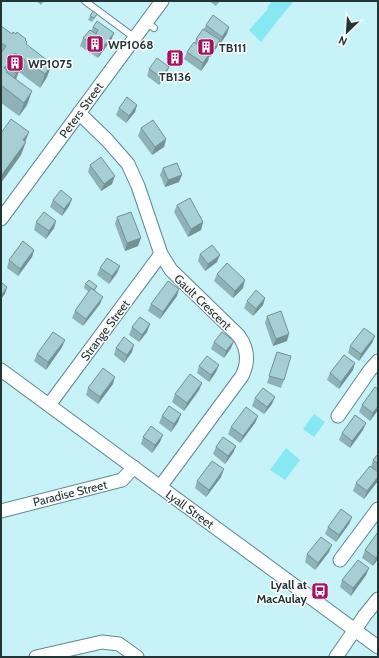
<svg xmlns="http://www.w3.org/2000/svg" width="379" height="658" viewBox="0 0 379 658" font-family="Cabin,sans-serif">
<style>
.green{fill:#85e8f3}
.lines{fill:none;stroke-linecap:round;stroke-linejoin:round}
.lane-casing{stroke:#5f878c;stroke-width:8}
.street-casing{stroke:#5f878c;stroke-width:15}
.lane{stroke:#fff;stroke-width:6}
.street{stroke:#fff;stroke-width:13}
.wall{fill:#8eb2b5}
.shaded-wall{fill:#749194}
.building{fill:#a5cfd3;stroke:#749194}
.labels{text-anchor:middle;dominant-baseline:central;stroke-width:3;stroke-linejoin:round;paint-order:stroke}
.poi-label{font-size:12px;font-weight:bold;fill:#233435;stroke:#fff;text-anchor:start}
.street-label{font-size:12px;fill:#233435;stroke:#fff}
</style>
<rect width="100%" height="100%" fill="#c7f2f7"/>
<path class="green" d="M272,1H294L278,20L261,42L249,30L267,10L268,6Z
M314,414L325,422L314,437L303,429Z
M286,448L300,460L285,480L270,470Z"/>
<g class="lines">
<defs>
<path id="lane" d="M85,1L135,38
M146,22L154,28"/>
<path id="street" d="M79,113L107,140L128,164L138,186L161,254L171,270L239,336C248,349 249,362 242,376L160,487
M1,219L162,1
M1,370L378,647
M49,405L161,254
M338,416L370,370L378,361
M1,511L122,480L134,467
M340,560L378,509
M36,657L102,642L119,644L137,657
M336,657L365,615L378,599"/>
</defs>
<use href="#lane" class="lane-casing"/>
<use href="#street" class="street-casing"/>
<use href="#lane" class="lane"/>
<use href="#street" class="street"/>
</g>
<path class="wall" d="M36,1H44L41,5Z
M209,1H220L216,6Z
M97,14L95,18L92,22L88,20L90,16Z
M206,25L229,27L227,34L220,44L219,43L217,47L210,57H209L208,61L201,71L184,59L187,52L195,43L196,39L204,29Z
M1,26L12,34H16L26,39L25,41L26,44L47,77L40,88L19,72L16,79L27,105L19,116L1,103Z
M93,27L114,33L111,40L98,58L80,46L83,38L91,31Z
M172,54L179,58L176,62L171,58Z
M169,67L166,74L159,85L147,76L149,69Z
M137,105L135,112L126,123L116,115L119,108Z
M141,128L166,139L164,147L152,155L138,136Z
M90,165L112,184L101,191L88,172Z
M163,168L179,182L165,187L160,175Z
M72,199L69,206L62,216L50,207L53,200Z
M177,205L203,222L201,230L188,237L174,212Z
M117,217L138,246L125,251L115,224Z
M56,221L54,228L46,239L34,230L36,222Z
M34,250L32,257L18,276L7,268L9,260Z
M200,254L217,262L205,271L198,261Z
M120,266L117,273L109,284L97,275L100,268Z
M217,274L243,288L233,298L214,281Z
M85,284L97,286L95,291L100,304L83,326L72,318L75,311L89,292L84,288Z
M177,296L160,319L148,311L151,304Z
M265,298L263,305L253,316L244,308L247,301Z
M267,316L287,341L273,346L265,323Z
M150,324L147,332L139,342L129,335L132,327Z
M375,336L372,343L359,361L348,353L350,346Z
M214,342L231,348L224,358L211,349Z
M62,347L46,370L34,361L37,354Z
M116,348L132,352L124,363L114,355Z
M277,352L284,380L281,388L267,383Z
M219,365L216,372L209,382L197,373L199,366Z
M353,370L339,389L327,380L330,373Z
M202,383L199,390L184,411L172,402L175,394Z
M113,384L98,404L86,395L88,388Z
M255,398L272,404L264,414L252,406Z
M362,405L378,410L370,421L359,412Z
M181,414L178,422L171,432L159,423L162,416Z
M258,416L255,423L240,443L228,434L231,427Z
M363,430L350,448L339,440L342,433Z
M143,437L160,442L152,453L141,444Z
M236,446L233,453L225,464L213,454L216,447Z
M378,454V480L364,499L353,491L356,483L371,467L373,460Z
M221,477L206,497L195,488L197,481Z
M352,517L349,524L336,542L325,534L328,527Z
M378,532V559L373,566L362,558L365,550Z
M329,552L315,570L305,562L307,554Z
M369,568L366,575L351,596L340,587L342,580Z"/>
<path class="shaded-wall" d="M229,27L227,34L220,44L222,37Z
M114,33L111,40L98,58L100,51Z
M220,40L217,47L210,57L213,50Z
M210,53L208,61L201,71L203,63Z
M52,64L47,77L40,88L45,74Z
M21,65L16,79L11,86L16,73Z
M169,67L166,74L159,85L161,77Z
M32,91L27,105L19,116L24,103Z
M137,105L135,112L126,123L129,116Z
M29,132L24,145L26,142L21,155L1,183V176L23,140Z
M166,139L164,147L152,155L155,147Z
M182,175L179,182L165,187L168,180Z
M115,176L112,184L101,191L104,184Z
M72,199L69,206L62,216L64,209Z
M56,221L54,228L46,239L49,231Z
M203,222L201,230L188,237L191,229Z
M141,238L138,246L125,251L127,243Z
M34,250L32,257L18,276L20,269Z
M220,255L217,262L205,271L208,264Z
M120,266L117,273L109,284L112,276Z
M245,280L243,288L233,298L235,291Z
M7,287L5,294L1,299V296Z
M179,289L177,296L160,319L163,312Z
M103,297L100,304L83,326L86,319Z
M265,298L263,305L253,316L256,309Z
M150,324L147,332L139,342L142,335Z
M289,334L287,341L273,346L276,339Z
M375,336L372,343L359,361L361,354Z
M65,340L62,347L46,370L48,362Z
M234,341L231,348L224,358L226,351Z
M134,345L132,352L124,363L127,355Z
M355,363L353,370L339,389L341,382Z
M219,365L216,372L209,382L211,375Z
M115,377L113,384L98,404L100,397Z
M202,383L199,390L184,411L187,403Z
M275,397L272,404L264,414L267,407Z
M378,406V410L370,421L373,413Z
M181,414L178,422L171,432L174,424Z
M258,416L255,423L240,443L243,436Z
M366,423L363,430L350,448L352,441Z
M163,435L160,442L152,453L155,445Z
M236,446L233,453L225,464L228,456Z
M224,469L221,477L206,497L209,490Z
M378,477V481L364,499L367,491Z
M352,517L349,524L336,542L339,535Z
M332,545L329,552L315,570L318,563Z
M378,555V559L373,566L376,558Z
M369,568L366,575L351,596L353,588Z"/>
<path class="building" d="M93,11L97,14L94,18L90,16Z
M213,15L229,27L222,37L206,25Z
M97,21L114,33L100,51L83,38L90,30L96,34L98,30L93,27Z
M1,26L12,34L13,32L16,34L17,32L26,39L25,40L27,42L26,44L52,64L45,74L15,53L12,58L21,65L16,73L6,66L4,68L7,70L6,72L32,91L24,103L1,85V53L6,46L1,43Z
M203,29L220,40L213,50L196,39Z
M194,42L210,53L203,63L187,52Z
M175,50L181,54L178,58L172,54Z
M157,58L169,67L161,77L149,69Z
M127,97L137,105L129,116L119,108Z
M11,119L29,132L23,140L26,142L1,176V133Z
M153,120L166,139L155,147L141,128Z
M101,157L115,176L104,184L90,165Z
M177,163L182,175L168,180L163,168Z
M61,190L72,199L64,209L53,200Z
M190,198L203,222L191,229L177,205Z
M44,212L56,221L49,231L36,222Z
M131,212L141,238L127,243L117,217Z
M23,241L34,250L20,269L9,260Z
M212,245L220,255L208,264L200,254Z
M107,258L120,266L112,276L100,268Z
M227,263L245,280L235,291L217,274Z
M89,280L97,286L94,290L85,284Z
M168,281L179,289L163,312L151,304Z
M1,282L7,287L1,296Z
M91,288L103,297L86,319L75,311Z
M256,290L265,298L256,309L247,301Z
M281,311L289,334L276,339L267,316Z
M140,317L150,324L142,335L132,327Z
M364,328L375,336L361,354L350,346Z
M53,332L65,340L48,362L37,354Z
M222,332L234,341L226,351L214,342Z
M124,337L134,345L127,355L116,348Z
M277,352L291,356L284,380L269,376Z
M344,355L355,363L341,382L330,373Z
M207,356L219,365L211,375L199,366Z
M103,368L115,377L100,397L88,388Z
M190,374L202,383L187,403L175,394Z
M375,387L378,389V406L373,413L362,405Z
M263,388L275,397L267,407L255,398Z
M169,406L181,414L174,424L162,416Z
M246,407L258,416L243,436L231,427Z
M355,415L366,423L352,441L342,433Z
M151,426L163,435L155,445L143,437Z
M223,437L236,446L228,456L216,447Z
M378,454V464L373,460Z
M212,461L224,469L209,490L197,481Z
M370,466L378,472V477L367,491L356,483Z
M341,509L352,517L339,535L328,527Z
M378,532V555L376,558L365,550Z
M321,537L332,545L318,563L307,554Z
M358,560L369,568L353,588L342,580Z"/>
<defs>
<symbol id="building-square" viewBox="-11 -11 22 22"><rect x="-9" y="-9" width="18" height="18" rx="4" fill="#9f135f" stroke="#fff"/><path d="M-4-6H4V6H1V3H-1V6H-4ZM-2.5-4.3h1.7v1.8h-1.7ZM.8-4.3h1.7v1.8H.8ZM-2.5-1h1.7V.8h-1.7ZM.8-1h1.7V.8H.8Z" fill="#fff"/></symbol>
<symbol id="bus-square" viewBox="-11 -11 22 22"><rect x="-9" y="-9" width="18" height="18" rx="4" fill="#9f135f" stroke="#fff"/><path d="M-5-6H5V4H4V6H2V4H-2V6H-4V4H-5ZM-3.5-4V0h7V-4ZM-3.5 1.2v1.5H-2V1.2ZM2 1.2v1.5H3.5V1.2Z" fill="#fff"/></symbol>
</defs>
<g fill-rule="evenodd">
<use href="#building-square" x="85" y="34" width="20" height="20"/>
<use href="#building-square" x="196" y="37" width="20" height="20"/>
<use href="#building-square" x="165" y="48" width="20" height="20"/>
<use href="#building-square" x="5" y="53" width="20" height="20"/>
<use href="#bus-square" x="310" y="581" width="20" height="20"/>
</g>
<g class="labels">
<g class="poi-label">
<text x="108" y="44">WP1068</text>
<text x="219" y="47">TB111</text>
<text x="28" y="63">WP1075</text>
<text x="175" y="76" text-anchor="middle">TB136</text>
<text x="307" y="584" text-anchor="end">Lyall at<tspan x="307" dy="14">MacAulay</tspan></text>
</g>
<g class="street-label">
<text transform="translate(81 110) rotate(-54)">Peters Street</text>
<text transform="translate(203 302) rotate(44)">Gault Crescent</text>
<text transform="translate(105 330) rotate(-53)">Strange Street</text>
<text transform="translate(70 493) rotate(-14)">Paradise Street</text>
<text transform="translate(190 509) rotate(36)">Lyall Street</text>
</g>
</g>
<rect width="379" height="658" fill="none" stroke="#233435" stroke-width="4"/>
<g transform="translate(347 32) rotate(205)" stroke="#ffffff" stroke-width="3" paint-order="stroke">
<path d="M0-3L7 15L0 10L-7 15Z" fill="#233435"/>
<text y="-6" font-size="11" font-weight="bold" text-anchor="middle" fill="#233435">N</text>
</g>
</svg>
